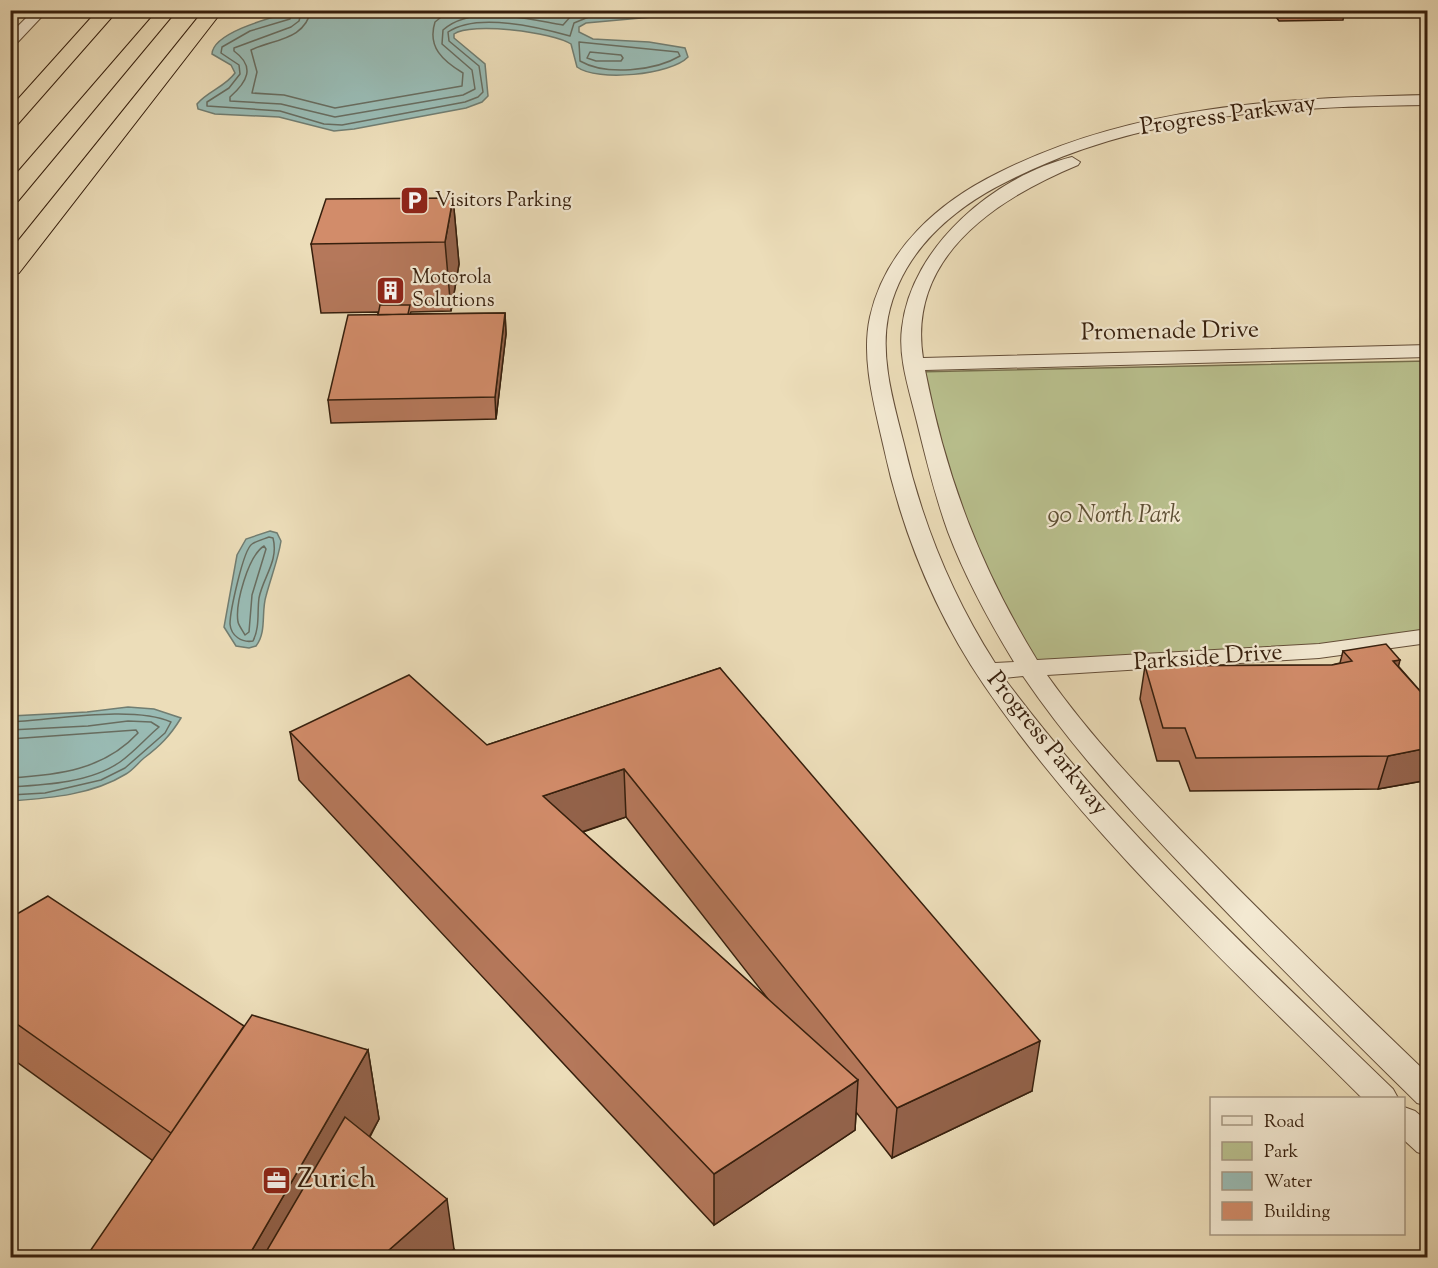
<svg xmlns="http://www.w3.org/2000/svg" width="1438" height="1268" viewBox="0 0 1438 1268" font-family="'Sorts Mill Goudy',serif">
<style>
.green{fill:#b9c08e;stroke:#78704e;stroke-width:1.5}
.water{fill:#99bbb4;stroke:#717d71;stroke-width:1.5}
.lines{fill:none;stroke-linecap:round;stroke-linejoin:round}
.shore{stroke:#686d60;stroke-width:1.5}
.street-casing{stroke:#644e38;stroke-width:2}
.highway-casing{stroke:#361f0d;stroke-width:2}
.street{fill:#f3e9d2;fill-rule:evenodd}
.highway{fill:#ecddb9;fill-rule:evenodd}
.wall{fill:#b5785b;stroke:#361f0d;stroke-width:1.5;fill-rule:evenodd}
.shaded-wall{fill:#93624a;stroke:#361f0d;stroke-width:1.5}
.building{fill:#d28c6a;stroke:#361f0d;stroke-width:1.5}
.labels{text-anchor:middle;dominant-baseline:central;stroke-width:4.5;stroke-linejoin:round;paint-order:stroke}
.far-poi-label{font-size:20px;fill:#361f0d;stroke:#f3e9d2;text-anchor:start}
.street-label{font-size:24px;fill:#361f0d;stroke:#f3e9d2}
.park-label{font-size:24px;font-style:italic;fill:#5d4f34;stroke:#f3e9d2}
.near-poi-label{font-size:28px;fill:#361f0d;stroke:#f3e9d2;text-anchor:start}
</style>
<rect width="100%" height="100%" fill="#ecddb9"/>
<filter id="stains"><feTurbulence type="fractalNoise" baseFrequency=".00333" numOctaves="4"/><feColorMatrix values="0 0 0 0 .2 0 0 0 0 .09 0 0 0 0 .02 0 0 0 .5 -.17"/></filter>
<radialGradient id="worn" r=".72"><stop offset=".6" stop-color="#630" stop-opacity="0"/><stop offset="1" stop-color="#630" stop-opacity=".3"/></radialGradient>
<path class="green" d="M1427,361V636L1030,669L967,551L915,372Z"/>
<path class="water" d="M298,10L665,11L652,17L586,23L579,27V32L593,39L649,42L685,48L688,57C671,75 597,82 577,67L571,44C553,32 471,22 454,34V38L485,64L488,96L482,102L466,108L354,129L334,131L279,117L215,114L198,109L197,104C208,91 225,87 235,73L231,65L212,54C213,31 278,16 298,10Z
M270,531L277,533L281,541C278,560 271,577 266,596C261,612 267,632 256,646L249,648L236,646L224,627L237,555L246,539Z
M128,707L154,709L181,718C170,736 160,746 144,758C138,763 133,770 126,774C92,795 50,798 11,801V716L87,712Z"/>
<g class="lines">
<path class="shore" d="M294,10L290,19L250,31L222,47L221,53L239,65L240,74L229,88L207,102V106L280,111L324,124L342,125L465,102L478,97L483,92L479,66L449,41L448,32C477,12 538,27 570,36L574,23L591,16L652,10
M302,10L299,21L291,27L234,48V51C256,67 247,82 230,97V101L281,104L335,117L463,95L475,89L472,70L442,44L443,30C472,4 527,19 563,25L571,16L582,10
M311,10C305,40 274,39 251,50L257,72L252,93L284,95L335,108L462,86L463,73C443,61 427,47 435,22L450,10
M579,42L678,52L680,56C655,71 606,76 580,61Z
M590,52L621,55L623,58L621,61H596L587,58Z
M269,537L273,538C279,561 263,577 259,598C257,613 260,627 253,641C242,643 231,636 230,624C230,612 243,550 252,544C256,541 264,539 269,537Z
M264,546L266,549L252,595L249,632L245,635C243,631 239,626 238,622C235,604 248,556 264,546Z
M10,722C53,720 133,705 171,722L165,733L125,768L101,780L45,793L10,795
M10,730L88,726L128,721L151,722L159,727C146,738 134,752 120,762C90,783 45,785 10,787
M10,739L136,730L138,733C104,770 58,775 10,778"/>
<defs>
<path id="street" d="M34,10H48L15,45L10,46V34Z
M1428,95V105C1281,107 1141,113 1008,181C951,209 901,253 888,317C880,359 894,404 904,444C922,522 952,596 995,663L1014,662C989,621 965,577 948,532C935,496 926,459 917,422C910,392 898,359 902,328C911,246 995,176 1072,157L1080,162L1078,165C996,199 907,257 923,358L1428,345V357L925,370C946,477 980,567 1037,660L1319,644L1428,629V643L1319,658L1047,675C1093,740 1148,797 1203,853C1276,928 1352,1001 1428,1074V1106L1417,1103C1340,1027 1264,952 1190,874C1130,811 1072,748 1023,676L1004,678C1117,830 1258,958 1393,1089L1398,1098H1362C1234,970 1087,836 984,685C935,613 901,529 883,444C874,404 861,358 870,317C885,249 939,202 998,173C1132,105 1280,98 1428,95Z
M1404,1107L1415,1111L1428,1122V1156L1417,1152L1404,1140Z"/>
<path id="highway" d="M98,10H118L17,125L10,127V108Z
M158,10H177L18,201L10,203V181Z
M204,10H223L19,273L10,275V251Z"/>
</defs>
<use href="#street" class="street-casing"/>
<use href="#highway" class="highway-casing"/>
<use href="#street" class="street"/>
<use href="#highway" class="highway"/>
</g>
<path class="wall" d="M1241,10H1345L1343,20L1279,21L1273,13L1242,12Z
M453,198L459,264L451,311L411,312L410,314L505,313L506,334L496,419L331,423L328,400L378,315V312L321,313L311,244Z
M1343,651L1399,667L1428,700V780L1378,789L1190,791L1179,761H1157L1140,699L1145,666L1332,665L1340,663Z
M720,668L1032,1091L892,1158L856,1112L855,1130L714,1225L299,780L290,732L487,745ZM626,817L768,999L583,832Z
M10,918L244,1026L368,1050L379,1119L370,1137L454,1249L152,1160L10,1057Z"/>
<path class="shaded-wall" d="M453,198L459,264L451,311L445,242Z
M505,313L506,334L496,419L495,397Z
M1400,660L1392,693L1393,661Z
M1428,748V780L1378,789L1388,756Z
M624,769L626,817L546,844L543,796Z
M1040,1041L1032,1091L892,1158L897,1108Z
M368,1050L379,1119L303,1257H248Z
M858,1080L855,1130L714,1225V1174Z
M447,1199L454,1249L445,1257H381Z"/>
<path class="building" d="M453,198L445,242L311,244L326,199Z
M380,305H410L408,314L378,315Z
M505,313L495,397L328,400L348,315Z
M1386,644L1400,660L1393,661L1428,700V748L1388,756L1196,758L1185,728H1163L1145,666L1332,665L1352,661L1343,651Z
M720,668L1040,1041L897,1108L624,769L543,796L858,1080L714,1174L290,732L409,675L487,745Z
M48,896L244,1026L171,1133L10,1019V918Z
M252,1015L368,1050L248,1257H86Z
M345,1117L447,1199L381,1257H263Z"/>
<defs>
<symbol id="parking-square" viewBox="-11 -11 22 22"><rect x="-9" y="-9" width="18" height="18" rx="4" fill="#8f2418" stroke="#f3e9d2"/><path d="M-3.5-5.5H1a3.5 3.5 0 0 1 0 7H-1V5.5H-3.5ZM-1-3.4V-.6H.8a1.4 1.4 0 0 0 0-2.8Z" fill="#fff"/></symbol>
<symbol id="building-square" viewBox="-11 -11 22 22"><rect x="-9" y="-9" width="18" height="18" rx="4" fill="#8f2418" stroke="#f3e9d2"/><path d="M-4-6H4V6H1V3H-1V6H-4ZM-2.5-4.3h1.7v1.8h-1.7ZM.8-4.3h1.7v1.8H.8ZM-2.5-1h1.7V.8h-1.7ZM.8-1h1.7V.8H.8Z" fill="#fff"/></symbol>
<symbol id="office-square" viewBox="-11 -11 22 22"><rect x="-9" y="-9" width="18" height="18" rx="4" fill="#8f2418" stroke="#f3e9d2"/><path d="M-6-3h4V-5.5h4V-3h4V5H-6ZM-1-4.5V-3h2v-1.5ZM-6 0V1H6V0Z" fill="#fff"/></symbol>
</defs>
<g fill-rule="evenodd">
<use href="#parking-square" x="398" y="184" width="33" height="33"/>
<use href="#building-square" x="374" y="274" width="33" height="33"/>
<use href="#office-square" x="260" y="1164" width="33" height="33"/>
</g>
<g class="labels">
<g class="far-poi-label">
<text x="435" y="201">Visitors Parking</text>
<text x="412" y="278">Motorola<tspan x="412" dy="23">Solutions</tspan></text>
</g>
<g class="street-label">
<text transform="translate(1228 116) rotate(-8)">Progress Parkway</text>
<text transform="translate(1170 332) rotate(-1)">Promenade Drive</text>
<text transform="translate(1208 658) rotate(-4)">Parkside Drive</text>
<text transform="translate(1047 744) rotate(51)">Progress Parkway</text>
</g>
<g class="park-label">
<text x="1114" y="516">90 North Park</text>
</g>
<g class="near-poi-label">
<text x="297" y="1180">Zurich</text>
</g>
</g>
<rect width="1438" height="1268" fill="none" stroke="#ecddb9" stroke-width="36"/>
<rect x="12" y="12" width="1414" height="1244" fill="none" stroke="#361f0d" stroke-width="3"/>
<rect x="18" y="18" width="1402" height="1232" fill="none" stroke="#361f0d" stroke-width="1.5"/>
<rect x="1210" y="1097" width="195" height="138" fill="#f3e9d2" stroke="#a79883" stroke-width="1.5"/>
<rect x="1222" y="1116" width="30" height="9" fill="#f3e9d2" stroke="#a79883" stroke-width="1.5"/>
<text x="1264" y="1127" font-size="18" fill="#361f0d">Road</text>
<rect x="1222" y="1142" width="30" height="18" fill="#b9c08e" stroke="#a79883" stroke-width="1.5"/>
<text x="1264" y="1157" font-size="18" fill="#361f0d">Park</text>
<rect x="1222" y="1172" width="30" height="18" fill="#99bbb4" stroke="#a79883" stroke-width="1.5"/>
<text x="1264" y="1187" font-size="18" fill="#361f0d">Water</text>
<rect x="1222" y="1202" width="30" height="18" fill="#d28c6a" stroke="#a79883" stroke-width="1.5"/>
<text x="1264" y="1217" font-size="18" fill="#361f0d">Building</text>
<rect width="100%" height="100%" filter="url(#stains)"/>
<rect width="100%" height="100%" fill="url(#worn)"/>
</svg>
